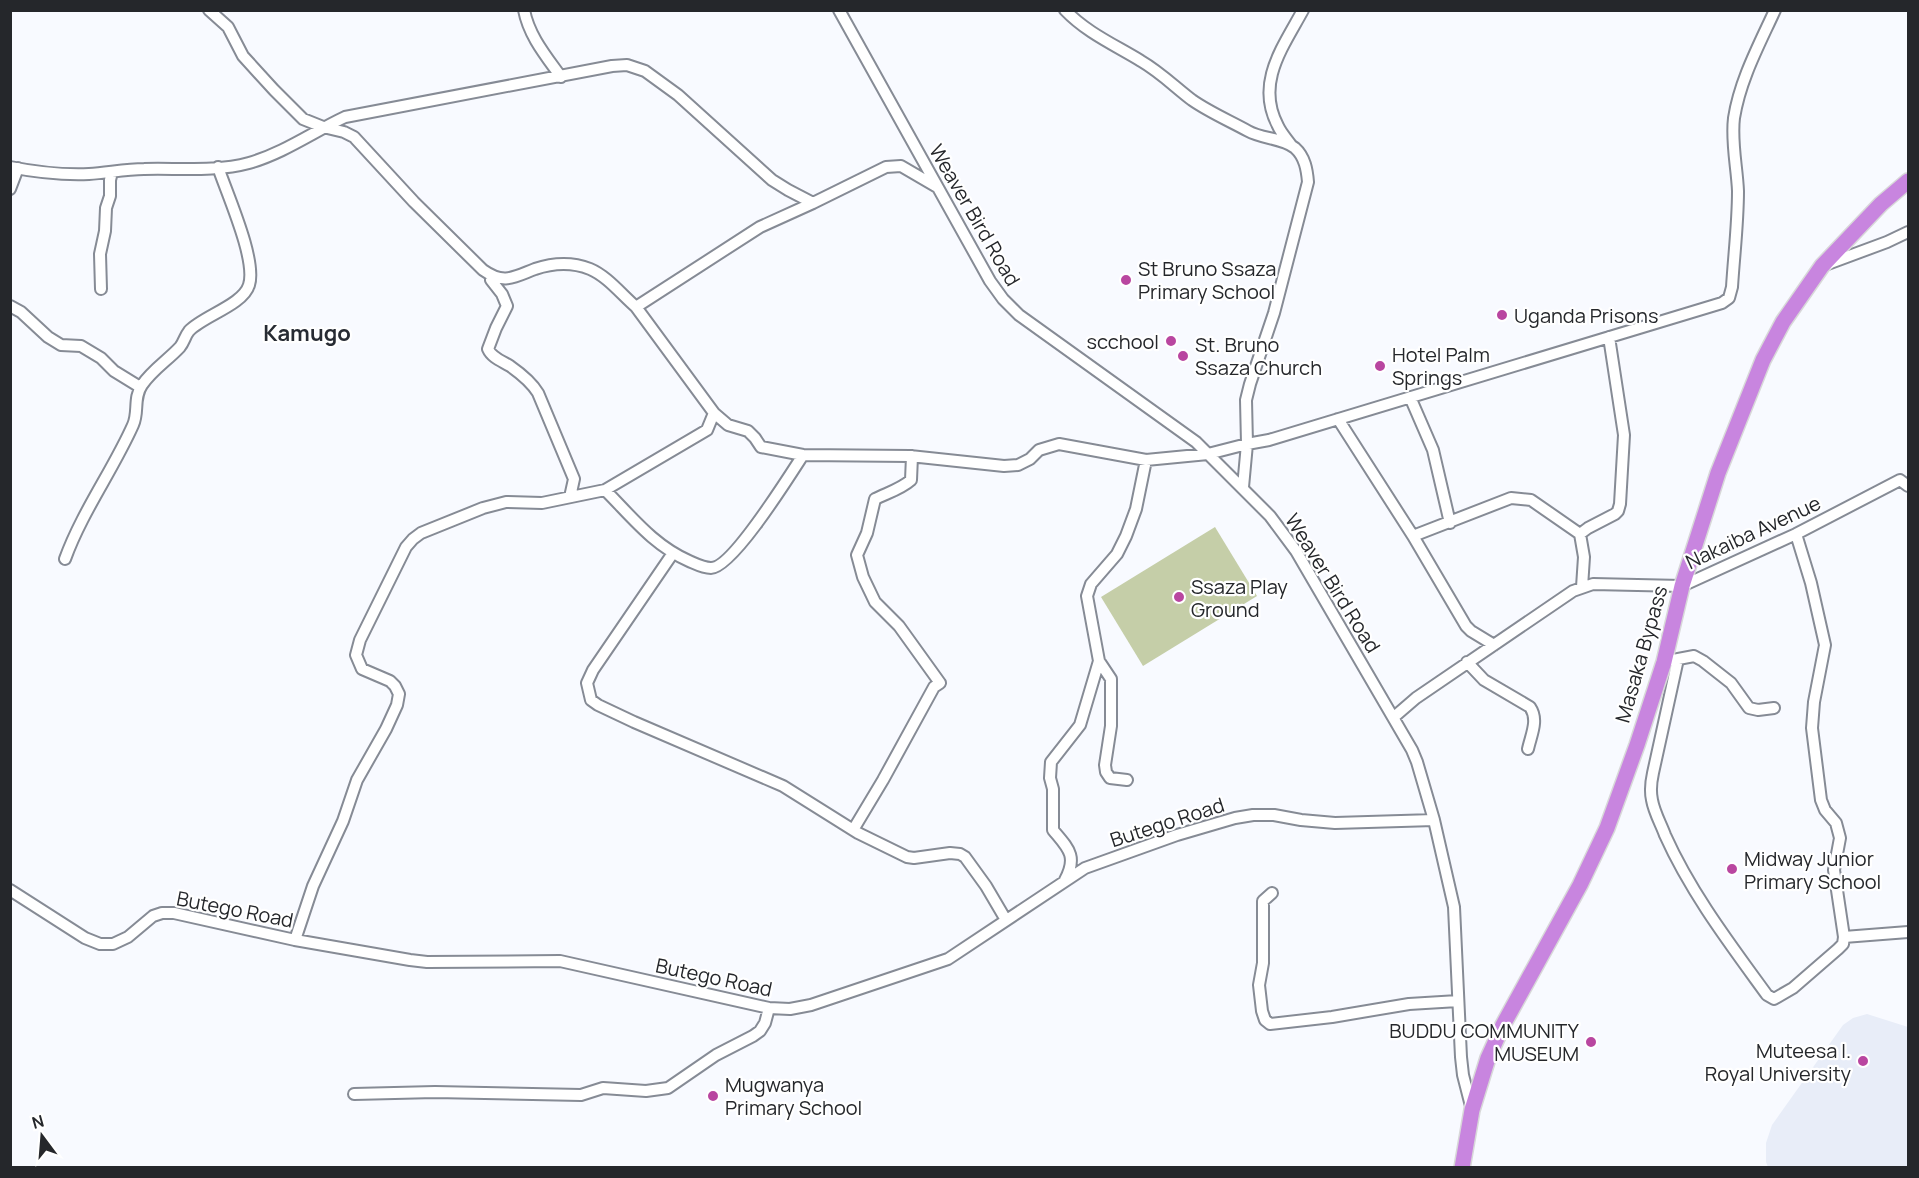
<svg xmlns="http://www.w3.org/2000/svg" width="1919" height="1178" viewBox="0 0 1919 1178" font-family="Manrope,sans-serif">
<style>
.built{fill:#e8edf8}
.garden{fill:#c5cea8}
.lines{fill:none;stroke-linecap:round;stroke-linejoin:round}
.minor-casing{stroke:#868b95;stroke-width:14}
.highway-casing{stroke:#d8d8d9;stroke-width:18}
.minor{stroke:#fff;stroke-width:10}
.highway{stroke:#c885df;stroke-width:15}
.poi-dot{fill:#b946a0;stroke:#fff;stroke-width:2}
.labels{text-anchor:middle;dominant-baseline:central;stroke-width:4.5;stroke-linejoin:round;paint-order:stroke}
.street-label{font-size:20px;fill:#25272b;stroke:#fff}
.poi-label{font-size:20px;fill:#25272b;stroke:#fff;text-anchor:start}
.quarter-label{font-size:22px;font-weight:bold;fill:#272b33;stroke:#fff}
</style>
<rect width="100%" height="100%" fill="#f8faff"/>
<path class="built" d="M1867,1014L1908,1027V1167H1768L1766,1162V1143L1772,1125L1843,1025L1853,1018Z"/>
<path class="garden" d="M1215,527L1257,596L1143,666L1101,597Z"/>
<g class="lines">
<defs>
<path id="minor" d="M209,10L228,27L243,56L274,90L303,119L323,127L344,132L354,137L414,202L483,270C504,285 514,277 535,269C553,263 572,262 590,269C607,276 622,295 636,307
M524,10C529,36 546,56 561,77
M839,10L990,281L1003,299L1019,315L1196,442L1270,516L1296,551L1412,750L1417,762L1434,820L1454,907L1461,1057L1463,1075L1472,1110
M1065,10C1087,33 1115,45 1141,61C1160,72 1175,87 1192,100C1209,112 1230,121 1248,131C1262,139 1283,138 1295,148C1305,157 1307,170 1308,182L1274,313L1250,384L1246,400L1247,444L1243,487
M1291,145C1287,139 1281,133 1278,126C1255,83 1283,47 1303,10
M10,167C35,172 63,175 89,174C107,173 125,169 144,169C178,168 216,172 249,163C284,153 313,132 345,117L612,66L627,65L645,71L678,95L772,180L788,190L813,203L886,167L901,166L937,187
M10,189L18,168
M813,203L760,227L636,307L714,413L728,425L748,431L755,438L761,447L803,455L910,456L1004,466L1018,465L1030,459L1039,450L1059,444L1146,460L1208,454L1247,444L1269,440L1722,303L1729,298L1732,287C1734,255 1738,223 1738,191C1737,167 1731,142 1734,118C1740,80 1759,45 1775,10
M1825,265L1887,242L1908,232
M492,277L491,280L502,294L507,306L496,328L488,349C492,358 502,361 510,366C520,373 532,383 538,393L574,479L570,497
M101,289L100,254L105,231L106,208L110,196V180L112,172
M10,306L21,312L48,337L61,345L81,346L101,358L114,371L140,387
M1410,397L1433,450L1450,523
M1338,419L1413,536L1466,626L1471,631L1494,645
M605,490C632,517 653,545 689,561C696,564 703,568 711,568C732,568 790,475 803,455
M1580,534L1588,528L1615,514L1618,511L1620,504L1624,435L1609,337
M1413,536L1511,498L1531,500L1580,534L1584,557L1582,587
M673,553L593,670L587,683L591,700L598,705L634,722L783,786L858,833L907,857L914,858L950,853L960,854L965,857L986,886L1006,920
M65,559C82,512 113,470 133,425C139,412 133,398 142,385C152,370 168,360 180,347C184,342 185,336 189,331C203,316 243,305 249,285C257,260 227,194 218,167
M1678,659L1653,773C1651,782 1650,791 1652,800C1654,812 1661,824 1665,835C1691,893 1730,944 1767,995L1774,999L1793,988L1838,949L1843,944L1844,937L1834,870L1840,838L1836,823L1825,810L1821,800L1812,728L1814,702L1825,645L1811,583L1796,534
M1673,660L1694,656L1703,661L1731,683L1749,708L1758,710L1774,708
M1467,662L1484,680L1530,707C1539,720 1531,735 1528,749
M1394,717L1416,698L1573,591L1593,584L1682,586L1796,534L1900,480L1908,486
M1127,780L1110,778L1106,772L1105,765L1111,726V679L1099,661L1087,596L1091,584L1117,554L1126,536L1136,509L1146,460
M853,830L883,780L934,687L940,683L899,626L875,602L863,577L857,555L867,533L875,499C887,493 901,489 911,480L912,456
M1065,880C1078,856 1068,848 1053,830V789L1050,778L1051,762L1080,725L1099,661
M10,890L85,938L100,944H113L128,937L153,916L162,913H174L295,940L410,960L427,962L560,961L769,1008L790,1009L811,1005L948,959L1085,868L1177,835L1235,818L1253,815H1274L1301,820L1335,823L1434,820
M1272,893L1263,901V963L1259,985L1262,1011L1265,1020L1270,1024L1332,1017L1409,1004L1458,1001
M1844,937L1908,932
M295,940L313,886L343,821L357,780L386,729L397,705L399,694L395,686L390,681L362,669L356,655L360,640L406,547L413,539L421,533L483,508L506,502L542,503L605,490L707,430L714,413
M354,1094L435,1092L581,1095L603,1088L646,1091L668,1088L716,1055L753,1036L760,1031L765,1023L769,1008"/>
<path id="highway" d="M1462,1168L1472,1110L1488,1058L1503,1025L1580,885L1607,828L1637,745L1664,662L1682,586L1718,473L1763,360L1783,322L1822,266L1881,204L1908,181"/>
</defs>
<use href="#minor" class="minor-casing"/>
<use href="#highway" class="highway-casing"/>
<use href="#minor" class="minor"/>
<use href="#highway" class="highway"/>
</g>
<g class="poi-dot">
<circle cx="1126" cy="280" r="6"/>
<circle cx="1502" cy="315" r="6"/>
<circle cx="1171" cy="341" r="6"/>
<circle cx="1183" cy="356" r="6"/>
<circle cx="1380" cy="366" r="6"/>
<circle cx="1179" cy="597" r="6"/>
<circle cx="1732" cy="869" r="6"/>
<circle cx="1591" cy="1042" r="6"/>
<circle cx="1863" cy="1061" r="6"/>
<circle cx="713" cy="1096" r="6"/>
</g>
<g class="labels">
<g class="street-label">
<text transform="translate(975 215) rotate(60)">Weaver Bird Road</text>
<text transform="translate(1753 532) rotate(-25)">Nakaiba Avenue</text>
<text transform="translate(1333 583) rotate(58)">Weaver Bird Road</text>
<text transform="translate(1641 654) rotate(-74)">Masaka Bypass</text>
<text transform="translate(1167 822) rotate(-18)">Butego Road</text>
<text transform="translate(235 909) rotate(11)">Butego Road</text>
<text transform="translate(714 977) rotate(12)">Butego Road</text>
</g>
<g class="poi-label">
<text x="1138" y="268">St Bruno Ssaza<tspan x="1138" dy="23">Primary School</tspan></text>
<text x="1514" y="315">Uganda Prisons</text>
<text x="1159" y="341" text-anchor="end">scchool</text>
<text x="1195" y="344">St. Bruno<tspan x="1195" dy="23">Ssaza Church</tspan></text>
<text x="1392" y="354">Hotel Palm<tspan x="1392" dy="23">Springs</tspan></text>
<text x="1191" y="586">Ssaza Play<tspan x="1191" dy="23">Ground</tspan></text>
<text x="1744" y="858">Midway Junior<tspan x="1744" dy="23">Primary School</tspan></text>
<text x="1579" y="1030" text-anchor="end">BUDDU COMMUNITY<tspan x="1579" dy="23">MUSEUM</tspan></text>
<text x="1851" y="1050" text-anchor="end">Muteesa I.<tspan x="1851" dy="23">Royal University</tspan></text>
<text x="725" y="1084">Mugwanya<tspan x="725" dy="23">Primary School</tspan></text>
</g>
<g class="quarter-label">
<text x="307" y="333">Kamugo</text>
</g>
</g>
<rect width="1919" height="1178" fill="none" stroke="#25272b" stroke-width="24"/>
<g transform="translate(42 1136) rotate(344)" stroke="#ffffff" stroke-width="4.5" paint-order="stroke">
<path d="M0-4.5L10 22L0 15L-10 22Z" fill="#25272b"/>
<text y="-9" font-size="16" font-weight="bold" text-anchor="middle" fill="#25272b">N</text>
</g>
</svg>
